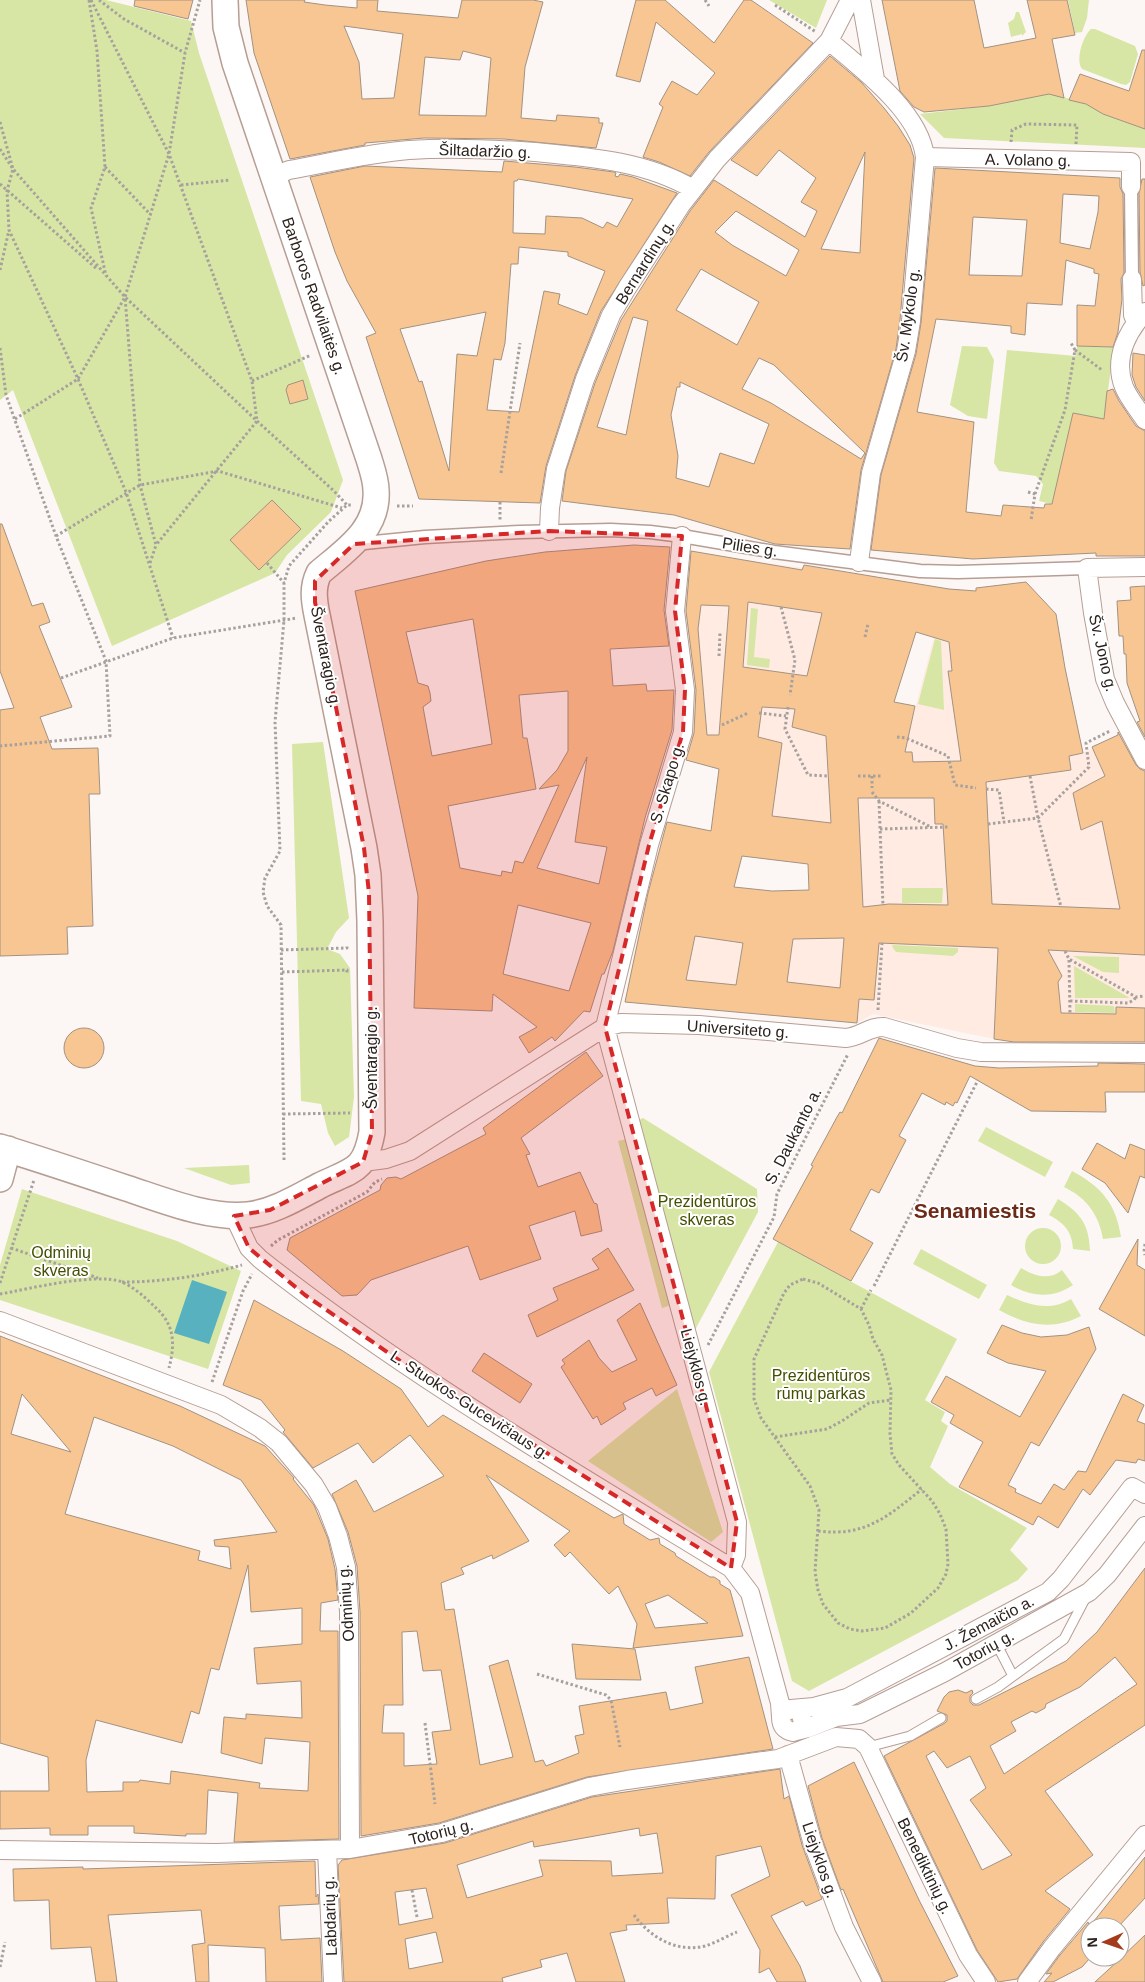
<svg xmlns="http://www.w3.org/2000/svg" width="1145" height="1982" viewBox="0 0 1145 1982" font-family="Helvetica,sans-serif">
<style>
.built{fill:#ffebe2}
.green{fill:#d7e6a4}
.water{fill:#58b1be}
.building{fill:#f8c693;stroke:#a39281;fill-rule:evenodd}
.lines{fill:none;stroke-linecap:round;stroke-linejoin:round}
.service-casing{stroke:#b69e94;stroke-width:11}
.pedestrian-casing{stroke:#b69e94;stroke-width:15}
.minor-casing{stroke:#b69e94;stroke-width:20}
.secondary-casing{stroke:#b69e94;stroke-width:28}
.path{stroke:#a7a19e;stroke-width:3;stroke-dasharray:2.5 2.5;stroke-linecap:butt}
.service{stroke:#fff;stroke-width:9}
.pedestrian{stroke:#fff;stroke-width:12}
.minor{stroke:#fff;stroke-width:18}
.secondary{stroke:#fff;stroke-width:25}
.marked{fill:#d62828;fill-opacity:0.2;stroke:#d62828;stroke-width:4;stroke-dasharray:10 6;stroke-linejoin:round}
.labels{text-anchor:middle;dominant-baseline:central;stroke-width:4;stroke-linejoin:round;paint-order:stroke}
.street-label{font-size:16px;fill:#2b221e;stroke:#fff}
.park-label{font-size:16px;fill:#454f01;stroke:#fff}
.district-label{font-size:21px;font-weight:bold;fill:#6d2a17;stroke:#fff}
</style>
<rect width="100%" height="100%" fill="#fcf7f5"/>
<path class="built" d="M684,550L736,559L859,575L853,729L910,728L937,625L949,589L976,591V589L1026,582L1056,614L1065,668L1083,752L1092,749V746L1095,744H1098L1118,735V733L1122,730L1145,773V1044L1025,1043L994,1039L873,1014L857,1023L625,1002L646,892L769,912L835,909L832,849L759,839L752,754L687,738L681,641Z"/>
<path class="green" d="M0,0H106L191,21L199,53L343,480L331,512L287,555L275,573L112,646L13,390L0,400Z
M769,0H827L816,28Z
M1068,0H1089L1087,18L1082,32L1075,33Z
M1016,12H1019L1026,32L1022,36V34L1011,37L1008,23L1014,19Z
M1091,29H1095L1135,46L1138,54L1130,82L1126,85L1121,84L1082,69C1075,60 1083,36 1091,29Z
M1051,93L1086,104L1103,114L1145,129V148L944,138L920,114L989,106Z
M962,346L987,347L994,360L987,419L968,416L950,405Z
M1077,346L1114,347L1104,419L1073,413L1052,504L1039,501L1043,484L1036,476L999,471L994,463L1007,350L1076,356Z
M751,608L758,609L754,657L770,659L769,668L747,665Z
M935,639L941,641L944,710L918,704Z
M323,742L349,918L336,932L327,949L340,954L350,968L354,1097L349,1137L335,1146L328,1133L321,1104L301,1101L292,744Z
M902,888H943L942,903H902Z
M892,945L958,948V952L953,956L896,952L893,948Z
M1073,956L1119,957V973L1103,972Z
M1074,966L1130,998H1075Z
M1075,1004L1114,1006L1115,1013L1075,1012Z
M643,1118L757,1189L758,1212L695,1330L639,1120Z
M986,1127L1053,1162L1045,1177L978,1141Z
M627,1139L671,1305L662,1308L618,1141Z
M249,1165L250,1183L231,1185L184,1168Z
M1072,1171C1102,1187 1116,1204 1121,1237L1103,1239C1099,1215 1087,1198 1064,1187Z
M22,1189L177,1241L241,1271L208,1369L0,1300V1265Z
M1058,1199C1080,1213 1089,1223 1090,1251L1073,1249C1072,1231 1064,1223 1049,1215Z
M1025 1246a18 18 0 1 1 36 0a18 18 0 1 1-36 0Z
M778,1242L957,1339L925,1400L945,1412L941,1421L948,1426L930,1467L950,1484L1027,1528L1010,1550L1028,1569L1018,1580L809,1691L792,1681L709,1372Z
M921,1249L987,1285L979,1299L913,1264Z
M1021,1268C1034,1276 1049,1281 1062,1270L1073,1285C1053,1299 1031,1297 1011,1285Z
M1007,1295C1028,1305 1049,1312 1071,1299L1081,1316C1052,1331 1026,1325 999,1310Z
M677,1389L723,1532L711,1542L588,1461Z"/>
<path class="water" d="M192,1280L227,1292L209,1344L174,1333Z"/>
<path class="building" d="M135,0H193L188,19L134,6Z
M246,0H305L304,2L325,5L357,8V0H378L377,11L458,18L462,0H533L543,2L525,67L521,118L556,121L557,115L599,118V123H603L596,148L504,139L424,138L365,143V145L290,159L254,53ZM344,26L403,34L394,98L362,99L359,62ZM463,51L491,58L486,116L419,115L425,57L460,60Z
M636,0H665L714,43L744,0H751L813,43L709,152L690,176L659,162L643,157L663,107L659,104L672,81L697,95L715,73L656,22L640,82L616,76Z
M882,0H974L984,48L1036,38L1027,0H1067L1075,35L1052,39L1064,98L1049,94L989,106L924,112L914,107L900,91Z
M1142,50H1145V129L1103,114L1086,104L1069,100L1080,74L1129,91Z
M830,56L861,82L884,108L898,126L910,145L914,158L900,320L896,349L861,470L850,549L775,544L674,515L562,501L566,471L595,383L621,320L690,211L714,180L805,237L817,211L801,202L816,178L779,150L757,176L731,160ZM865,152L860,253L821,249ZM736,211L799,250L786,276L732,245L715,232ZM701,269L759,302L737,345L676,310ZM633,317L648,321L626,435L597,427ZM759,358L774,365L865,453L861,459L771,403L742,389ZM680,382L769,424L754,464L720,453L709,487L676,478L678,456L671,415L677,387H680Z
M504,161L575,167L614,172L616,173L615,176L618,177L620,174L633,177L677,193L601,311L575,376L546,466L540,503L419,499L366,337L376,333L347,281L335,252L310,177L365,166L502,172ZM518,179L561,186L633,199L617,227L607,222L603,228L582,218L546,216L545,234L513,233L514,181H517ZM519,247L568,252V256L605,271L587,315L558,304L560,294L544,291L519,412L487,410L494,359L501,360L505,343L511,264H518ZM486,312L477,356L457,354L449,471L422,381L419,382L400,329Z
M935,168L1120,178V187L1123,194L1124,273L1121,279L1122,299L1118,332L1113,347L1077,346V305L1095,306L1099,274L1094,273V269L1066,260L1062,305L1027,303L1025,335L1011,333V326L936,319L917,412L974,422L966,512L1001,516L1003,505L1044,508L1045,504H1052L1073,413L1104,419L1107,391L1113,389L1119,401L1136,426L1145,431V556H1096V553L973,559L871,550L881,475L916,354L921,323ZM1063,194L1099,196L1098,212L1090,249L1060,243ZM973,217L1027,220L1022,276L969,275Z
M1142,179H1145V285L1143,286L1140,272L1139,193Z
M1133,353L1145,355V401L1136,387L1132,375Z
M303,380L308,399L290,404L286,390L288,385Z
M272,500L301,529L259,570L230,540Z
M0,524H2L32,606L43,603L50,622L39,626L72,707L40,717L52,749L98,748L100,794H89L93,926L67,927L68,954L0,956V710L14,708L0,671Z
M634,545L670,547L664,610L669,646L610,649L613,686L646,684L647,691L674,690L672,730L645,818L613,951L604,974H602L590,1012L584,1011L555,1041L552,1037L529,1053L519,1037L537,1027L493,994L492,1011L414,1008L418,896L355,591L486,561L545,552ZM473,619L492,744L432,756L423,707L431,701L430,693L428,686L418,683L406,632ZM568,691V751L557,770L539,789L559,785L523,863L515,861L512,873L502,871L501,876L460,868L448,806L536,789L527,738H523L519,695ZM587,757L575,842L607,847L599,884L537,868ZM518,905L591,923L569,991L503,974Z
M691,551L802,570L804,565L949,589L976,591V588L1026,582L1056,614L1065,668L1083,753L1069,756L1071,770L986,782L992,904L1120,909L1102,821L1081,830L1073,793L1105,776L1092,747L1118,735V732L1136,765L1140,769L1145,771V955L1048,950L1062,976L1058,982L1061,1013L1116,1014V1007L1145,1008V1042H1014L994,1039L998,948L879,943L874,1000L859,999L857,1023L625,1002L648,893L667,822L711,831L719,769L686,760L694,733L696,690L686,611ZM748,602L822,613L807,676L743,667ZM701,605L729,606L719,735H707L698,629ZM916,632L949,642L952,671H948L961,761L913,762L912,752H905L915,706L894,702ZM762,707L795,709L792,727L826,736L831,823L772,816L782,743L758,737ZM858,798H934L935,824H943L948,905L889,904L863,907ZM742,856L808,864L809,890L772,891L734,887ZM695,936L743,943L736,985L686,980ZM844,938L840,988L787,982L793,939Z
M1145,586V737L1137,722L1140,721L1127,683L1126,654H1124L1123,636H1119L1117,601L1131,600L1130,587Z
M64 1048a20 20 0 1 1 40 0a20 20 0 1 1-40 0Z
M879,1038L975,1066L999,1068L1098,1066V1063L1145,1064V1092H1105L1106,1112L1031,1111L970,1076L957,1103L955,1102L953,1106L946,1102L945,1105L922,1093L899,1136L906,1140L879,1193L871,1189L850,1230L873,1243L851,1281L773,1239L813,1166L811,1165L837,1117L840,1112L842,1113Z
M586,1052L603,1076L521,1138L530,1154L526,1155L538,1187L580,1172L594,1203L597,1204L602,1231L581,1236L575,1211L529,1226L541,1259L480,1280L468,1246L371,1280L357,1295L342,1296L287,1250L290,1238L380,1190L381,1185L387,1178L396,1177L401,1179L486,1134L483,1128Z
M1097,1143L1125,1159L1130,1144L1145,1150V1178L1140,1176L1128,1213L1105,1183L1082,1169Z
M1138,1239L1137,1265L1145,1270V1336L1099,1309Z
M608,1248L634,1290L537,1337L528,1315L558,1300L553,1288L599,1269L592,1259Z
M254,1300L343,1351L401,1389L428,1427L443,1415L614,1518L623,1514L624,1524L650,1540L659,1538L660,1544L675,1553L676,1556L710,1577H714L720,1581V1584L730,1590L743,1636L633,1648L637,1624L618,1586L609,1594L570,1552L565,1557L554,1545L570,1531L486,1475L529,1541L493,1559L492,1555L461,1568L464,1574L441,1583L445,1610L454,1609L480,1765L513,1757L489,1666L508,1660L535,1762L543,1760L546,1766L579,1753L575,1736L584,1734L579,1706L666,1692L670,1710L703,1703L695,1667L749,1657L773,1749L587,1777L439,1823L361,1836L360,1612L357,1566L348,1532L332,1494L356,1480L374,1512L444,1476L410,1435L373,1463L358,1443L313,1468L283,1432L285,1430L261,1400L223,1385ZM668,1595L708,1623L655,1628L645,1604ZM417,1631L423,1671L441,1670L451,1730L432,1732L437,1764L404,1766V1733H382L384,1705H403L402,1632Z
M640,1303L677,1385L656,1396L652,1388L623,1403L626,1409L601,1425L597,1416L593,1419L561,1367L565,1364L562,1360L589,1340L599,1358L612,1372L637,1360L617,1320Z
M1002,1325L1022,1333L1041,1337L1067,1335L1089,1327L1096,1349L1039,1446L1031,1442L1008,1485L1016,1489L1015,1492L1041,1504L1054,1484L1064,1490L1078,1471L1086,1472L1123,1394L1144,1405L1137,1421L1145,1424V1461L1138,1459L1136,1463L1116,1460L1090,1495L1083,1489L1058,1528L1038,1516L1033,1525L959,1487L983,1442L950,1423L954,1415L931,1402L946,1376L1020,1417L1046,1371L1008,1363L987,1353Z
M0,1336L180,1406L265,1446L294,1478L293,1479L314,1505L328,1539L335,1569L338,1600L321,1603L320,1631H338L339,1839L234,1842L238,1793L208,1790L206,1834H186V1836L134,1833V1826H88V1835H50V1828L0,1829V1791H49L48,1757L0,1743ZM22,1394L71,1452L11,1434ZM94,1417L173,1446L241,1480L277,1532L214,1540L215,1546L229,1547L231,1569L198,1560L200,1551L65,1514ZM248,1565L251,1612L302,1608V1644L254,1648L257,1684L301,1681L302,1718L246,1714V1719L224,1717L221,1753L262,1764L265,1738L310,1742L308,1791L259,1788L260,1783L171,1771L170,1784L140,1780L139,1782H123V1791L87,1792L86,1760L96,1720L182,1743L191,1711L199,1714L211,1668L219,1670Z
M484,1353L532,1384L520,1403L472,1371Z
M1145,1568V1725L1045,1791L1093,1855L1045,1891L1070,1909L1043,1942L1017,1979L998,1982L977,1950L884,1756L945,1723L947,1721V1715L937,1711L944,1697L949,1692L958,1690L966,1693L972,1690L973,1693L970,1696V1702L973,1705H979L1066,1661L1097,1632ZM1115,1657L1137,1684L1004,1774L990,1746L1016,1731L1011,1722L1032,1711L1036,1713L1045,1708L1046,1704L1080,1687ZM934,1751L947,1768L970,1756L986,1788L970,1800L1012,1855L982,1870L926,1756Z
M572,1644L635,1649L641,1680L576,1679Z
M854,1762L919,1900L958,1976L943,1982H883L843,1889L841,1890L822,1838L808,1786Z
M780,1769L784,1799L789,1796L802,1845L822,1899L806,1906L803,1901L771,1916L800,1966L806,1982H777L769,1968L759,1973L760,1950L731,1895L770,1876L761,1846L716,1856L715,1899L667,1898L669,1923L626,1925L627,1930L610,1933L625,1982H576L567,1953L540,1960L542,1967L502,1978L503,1982H344L338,1865L342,1860L445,1843L592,1797ZM639,1828L640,1836L657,1833L663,1873L612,1876L611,1861L539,1860L543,1876L467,1898L457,1865L533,1841L534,1847ZM426,1888L433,1918L399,1925L395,1892ZM436,1932L443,1962L409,1969L405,1939Z
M1145,1857V1898L1118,1927H1090V1958L1082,1967L1053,1982H1044L1052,1973L1046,1974L1060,1955L1088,1922L1090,1926Z
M315,1861L316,1897L318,1894L319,1904L279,1906L281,1940L320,1938L322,1982H266L265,1948L208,1945L209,1982H196L192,1945L205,1943L201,1910L108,1915L117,1982H96L91,1947L51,1949L49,1900L14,1901L13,1869L83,1867V1869Z
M1145,1935V1982H1095L1120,1959Z"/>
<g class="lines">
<defs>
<path id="service" d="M996,1643L1013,1676
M976,1699L998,1687L1064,1639L1086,1597
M868,1747L910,1736L941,1718"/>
<path id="pedestrian" d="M1131,187L1132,279
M354,544L425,537L520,532L611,530L650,532L682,536L774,552L920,571L958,572L1087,568"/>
<path id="minor" d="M861,0L875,79
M829,41C861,68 920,112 925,157L911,321L906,351L871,473L859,562
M925,157L1131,162V187
M274,176L289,170C328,163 369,153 409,150C451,147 493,149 535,152C589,157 645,161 693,189
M1132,279L1133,315L1136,322
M1145,312C1127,332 1113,359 1124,387C1129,399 1138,409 1145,420
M549,531L550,508L556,469L585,379L611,315L627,288L681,205L717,159L829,41L850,0
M682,536L675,611L685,690L683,732L649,845L605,1027L737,1522L736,1555L731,1568
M1145,567L1087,568L1093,613L1105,679L1115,703L1145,760
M363,1162L386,1159L410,1151L605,1027L621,1023L699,1025L846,1038C860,1037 870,1026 884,1027L957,1048L981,1052L1145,1053
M234,1216L249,1248L260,1259C407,1375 571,1470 731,1568L750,1593L780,1703L781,1717
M0,1321L221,1405L260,1428L279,1443L314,1485L327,1507L338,1536L346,1567L349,1612L350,1849
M793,1709L800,1712L803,1722L800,1729L793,1732C784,1730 781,1725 781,1717L783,1713L791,1709L814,1707L847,1698L1048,1592L1061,1579L1132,1487L1145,1494
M796,1731L808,1728L836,1717L860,1714L945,1672L1089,1592L1107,1575L1145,1526
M788,1755L812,1841L844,1927L872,1982
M0,1850L216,1853L350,1849L442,1833L589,1787L627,1780L778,1759L836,1737L859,1739L868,1747L968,1955L986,1982
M327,1850L333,1982
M1027,1982L1052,1948L1145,1835"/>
<path id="secondary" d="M0,1147C42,1160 84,1174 126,1188C163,1200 209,1219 248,1215C274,1212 298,1197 321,1185C354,1169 365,1171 372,1132L370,921L368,875L364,848L317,615C314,600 312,587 319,573C346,550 379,529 376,490C376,480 372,469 369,459L235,63L226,27L225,0
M0,1179L8,1149"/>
</defs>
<use href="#service" class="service-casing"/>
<use href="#pedestrian" class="pedestrian-casing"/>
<use href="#minor" class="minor-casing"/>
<use href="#secondary" class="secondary-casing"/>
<path class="path" d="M89,0L97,51L105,167L91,208L106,276
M91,0L169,154L252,381L257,421L156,545
M99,0L124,19L185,53
M705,0L709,6
M775,5L816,32
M0,122L13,169L7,191L9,230L78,379L126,492L173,638
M1011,142L1012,130L1026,124L1077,125L1076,144
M0,149L13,169L125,297L257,421L334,491L347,505
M105,167L150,214
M0,184L97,269
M181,185L230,180
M0,270L9,230
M0,348L6,395L56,536L106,661L110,736L0,746
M1075,350L1102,370
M252,381L311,355
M15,419L78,379L125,297
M501,473L520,343
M1028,492L1035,494L1031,520
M1035,494L1065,410L1075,350L1071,343
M500,502V520
M397,506H413
M56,536L140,485L218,471L342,508
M150,563L156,545L140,485L125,297L169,154L185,53L200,0
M267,563L284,583
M781,607L795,660L790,695
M865,637L868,624
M719,656L720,633
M61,678L173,638L297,618
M788,707L785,729L808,775L829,776
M759,713L786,716
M722,725L748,713
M897,737L906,738L948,756L955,785L976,788
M858,776H882
M872,776V788
M1030,776L1038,818L1061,907
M986,789L999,790L1004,822
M872,792L879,801L931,827
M879,801L883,906
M988,824L1038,818L1089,767L1086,743L1110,731
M880,829L948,827
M281,950L347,948V944
M1065,951L1069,959L1136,997L1144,996
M1069,960L1070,1014
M282,972L347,970V973
M1070,1001L1128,1003L1134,1000L1136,997
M878,1010L882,943
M283,1114L350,1113
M284,1160L281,925L267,906L263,892L265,878L280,851L275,722L284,620V583L289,566L329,521L347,505H353
M1145,1244L1144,1252L1145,1255
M271,1246L278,1240L367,1192L375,1182L382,1179
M11,1248L98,1278
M803,1279L818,1283L861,1309L869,1325L873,1339L882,1355L891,1390L890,1434L892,1454L899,1465L932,1501L940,1514L946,1529L948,1564L946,1574L938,1588L911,1613L885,1628L862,1631L850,1629L838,1623L823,1604L818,1590L815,1572L819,1510L810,1486L761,1418L754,1399V1359L784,1293L790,1285Z
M122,1282C163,1282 203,1276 242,1265
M0,1283L34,1180
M874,1286L978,1080
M0,1294C29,1289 96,1272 122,1282C134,1287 147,1299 156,1308C175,1325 175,1345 169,1368
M861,1309L871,1290
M708,1345L774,1217L777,1194L848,1054
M212,1382L243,1291L252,1274
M775,1437L827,1429L842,1421L869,1403L891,1400
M818,1531C865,1537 887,1517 922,1489
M537,1674L606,1695L611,1700L620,1747
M425,1723L435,1804
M412,1890L417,1917
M634,1915C650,1937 676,1953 705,1946C715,1943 727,1936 737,1932
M0,1967L5,1942"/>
<use href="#service" class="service"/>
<use href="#pedestrian" class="pedestrian"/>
<use href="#minor" class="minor"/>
<use href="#secondary" class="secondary"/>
</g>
<path class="marked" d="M549,531L682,536L675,611L685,690L683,732L649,845L605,1027L737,1522L731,1568L403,1363L305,1295L249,1248L234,1216L270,1210L363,1162L372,1132L369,893L364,848L315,602V581L354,544Z"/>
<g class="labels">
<g class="street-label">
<text transform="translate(485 151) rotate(2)">Šiltadaržio g.</text>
<text transform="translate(1028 160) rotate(1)">A. Volano g.</text>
<text transform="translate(645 262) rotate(-58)">Bernardinų g.</text>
<text transform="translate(314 296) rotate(71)">Barboros Radvilaitės g.</text>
<text transform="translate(908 315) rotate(-82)">Šv. Mykolo g.</text>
<text transform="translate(750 547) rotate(9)">Pilies g.</text>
<text transform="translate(1103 653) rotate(77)">Šv. Jono g.</text>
<text transform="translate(326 657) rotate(79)">Šventaragio g.</text>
<text transform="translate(667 783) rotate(-73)">S. Skapo g.</text>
<text transform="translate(738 1029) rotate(4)">Universiteto g.</text>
<text transform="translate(371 1058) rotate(-90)">Šventaragio g.</text>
<text transform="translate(793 1136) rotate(-63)">S. Daukanto a.</text>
<text transform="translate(696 1367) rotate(75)">Liejyklos g.</text>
<text transform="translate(470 1405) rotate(33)">L. Stuokos-Gucevičiaus g.</text>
<text transform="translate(346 1603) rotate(-94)">Odminių g.</text>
<text transform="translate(989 1623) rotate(-28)">J. Žemaičio a.</text>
<text transform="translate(984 1650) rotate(-29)">Totorių g.</text>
<text transform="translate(441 1832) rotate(-14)">Totorių g.</text>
<text transform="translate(820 1860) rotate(71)">Liejyklos g.</text>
<text transform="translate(925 1866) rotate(64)">Benediktinių g.</text>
<text transform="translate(330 1916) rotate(-92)">Labdarių g.</text>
</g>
<g class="park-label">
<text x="707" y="1201">Prezidentūros<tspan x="707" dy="18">skveras</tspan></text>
<text x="61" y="1252">Odminių<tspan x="61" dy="18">skveras</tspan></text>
<text x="821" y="1375">Prezidentūros<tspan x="821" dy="18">rūmų parkas</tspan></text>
</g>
<g class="district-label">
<text x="975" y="1210">Senamiestis</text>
</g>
</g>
<g transform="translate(1105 1942) rotate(268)"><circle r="24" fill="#ffffff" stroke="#aaa7a5"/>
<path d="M0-4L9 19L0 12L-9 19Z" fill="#a43c1c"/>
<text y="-8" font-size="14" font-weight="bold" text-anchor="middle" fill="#2b221e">N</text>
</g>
</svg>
